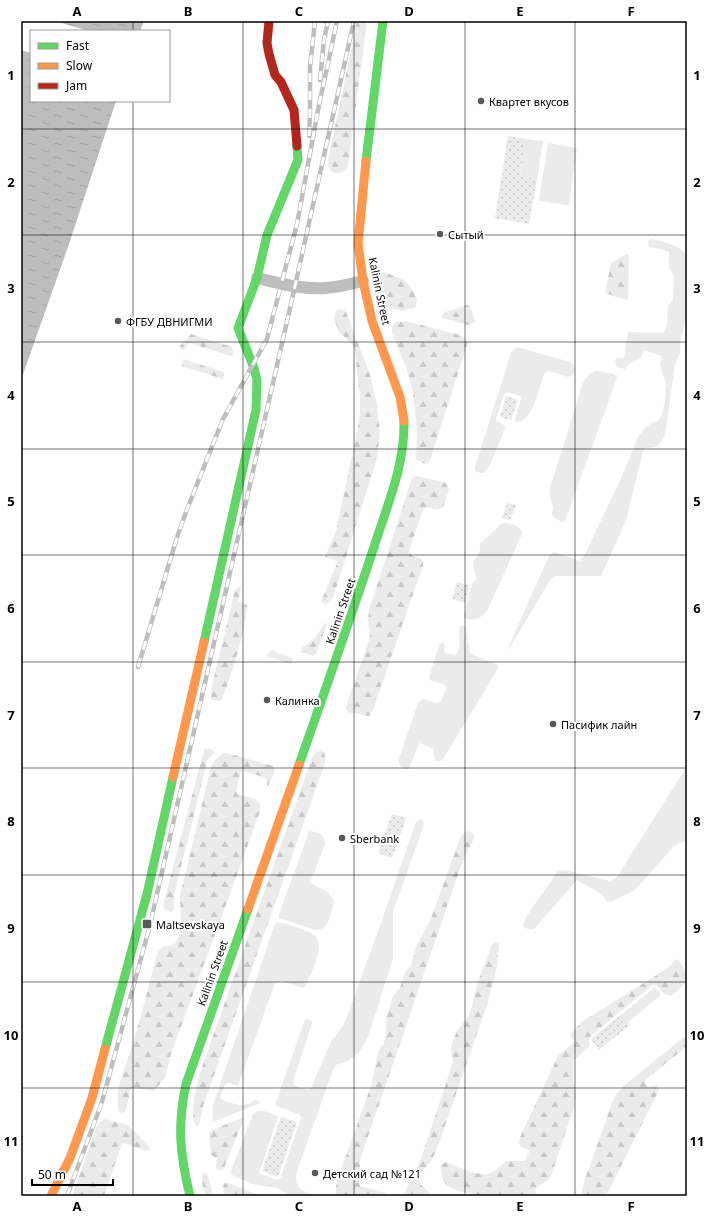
<svg xmlns="http://www.w3.org/2000/svg" width="708" height="1217" viewBox="0 0 708 1217" font-family="'Noto Sans',sans-serif">
<style>
.grass{fill:#ebebeb}
.forest{fill:url(#forest-firs)}
.park{fill:url(#park-dots)}
.water{fill:url(#water-ripples)}
.pier{fill:#fff}
.lines{fill:none;stroke-linecap:round;stroke-linejoin:round}
.street{stroke:#bebebe;stroke-width:12}
.fast{stroke:#63d668;stroke-width:9}
.slow{stroke:#ff974d;stroke-width:9}
.jam{stroke:#b3261e;stroke-width:9}
.rail-casing{stroke:#bebebe;stroke-width:4.5}
.rail{stroke:#fff;stroke-width:3;stroke-dasharray:9;stroke-linecap:butt}
.grid{fill:none;stroke:#000;stroke-width:1;stroke-opacity:0.55}
.poi-dot{fill:#595959;stroke:#fff;stroke-width:1.5}
.labels{text-anchor:middle;dominant-baseline:central;stroke-width:4;stroke-linejoin:round;paint-order:stroke}
.poi-label{font-size:11px;fill:#000;stroke:#fff;text-anchor:start}
.street-label{font-size:11px;fill:#000;stroke:#fff}
.neatline{fill:none;stroke:#000;stroke-width:1.5}
.grid-label{font-size:13px;text-anchor:middle;font-weight:bold;fill:#000}
</style>
<defs>
<pattern id="forest-firs" width="22" height="20" patternUnits="userSpaceOnUse"><rect width="22" height="20" fill="#ebebeb"/><path d="M5 1l3.5 6h-7zM16 11l3.5 6h-7z" fill="#c8c8c8"/></pattern>
<pattern id="park-dots" width="8" height="8" patternUnits="userSpaceOnUse"><rect width="8" height="8" fill="#ebebeb"/><path d="M2 2h.1M6 6h.1" fill="none" stroke="#c8c8c8" stroke-width="1.8" stroke-linecap="round"/></pattern>
<pattern id="water-ripples" width="26" height="14" patternUnits="userSpaceOnUse"><rect width="26" height="14" fill="#bdbdbd"/><path d="M2 4q2-2 4 0t4 0M15 11q2-2 4 0t4 0" fill="none" stroke="#a1a1a1"/></pattern>
</defs>
<rect width="100%" height="100%" fill="#fff"/>
<path class="grass" d="M526,139L543,141L537,179L520,176Z
M548,143L577,148L569,205L539,201Z
M650,239C658,240 679,246 684,252C690,260 687,305 687,317L684,323V330L681,336L680,353L675,364L665,435L662,441L656,447L645,448L643,451L626,520L601,576H556L550,580L511,646L507,650L508,648L549,556L554,552L580,561L585,554L619,483L638,437L645,428L651,423L658,421L662,414L665,401L666,384L660,365L662,356L644,350L641,357L629,364L625,369L617,367L615,362L617,358H624L628,332L662,333L665,331L667,323L668,306L673,299L674,276L669,268V252L661,249L649,247L648,241Z
M517,347L570,362L574,365L575,370L573,375L568,377L549,371L545,373C539,385 533,422 517,422L515,420L521,399L520,396L508,392L504,394L496,419L497,421L504,425L505,428L491,463L484,473H480L475,471V467L511,353L514,349Z
M597,371L614,374L617,378L565,521L562,522L553,517L552,515L553,507L549,491L583,383C587,376 589,373 597,371Z
M506,523C513,524 522,527 522,534L487,611C482,618 472,622 464,618V616L468,598L472,584L476,579L473,562C478,555 481,553 480,544L501,524Z
M461,626H465L466,627L470,653L498,665V669L443,759L439,762L436,761L434,757V749L419,743L409,769H403L399,764V759L418,703L423,699L436,703L440,702L442,699L446,688L445,685L430,680L429,677L439,645L443,642L445,646L444,651L445,653L456,655C464,643 455,635 461,626Z
M272,650H274L275,652L293,658L291,664L266,656Z
M687,766V840L674,846L634,891L610,902L607,901L600,893L577,880L534,929C529,930 527,929 523,926L526,917L557,872L562,870L569,871L610,881L617,877Z
M421,819L423,821L424,825L393,911V958L369,1034L363,1046L358,1053L348,1061L336,1065L333,1070L297,1171C293,1190 303,1191 318,1196H291L277,1188L252,1184L232,1175L231,1171L253,1114C261,1107 269,1113 277,1116L278,1117L259,1173L276,1180L280,1179L301,1118L300,1115L279,1107L276,1106V1102L305,1020L306,1019L312,1021V1023L293,1082C295,1088 303,1089 309,1089L311,1088L331,1042L345,1022L381,923L416,822Z
M311,831C319,834 325,834 325,844L311,880L312,884L328,892L334,901C333,907 329,924 324,928C322,930 318,930 315,930L279,918V914L309,832Z
M278,922C289,925 301,928 311,933C329,942 311,973 305,986L303,988L282,981L275,983L238,1086L228,1083L225,1084L220,1098L221,1099C232,1103 244,1110 254,1100L260,1101V1103L213,1122V1105L275,924Z
M655,987L661,995L628,1022L622,1014Z"/>
<path class="forest" d="M357,21H367L348,165C346,174 340,173 332,172L328,166V161Z
M627,254L629,255L628,298L625,300L605,293L611,263Z
M384,272L404,280L413,290L417,299L416,306L414,308L402,311L382,306L376,300L371,281L376,274Z
M468,305L472,310L475,322L472,324L469,325L442,318L441,316L445,312Z
M341,309L346,312L370,375L376,400L380,432L377,458L337,585L333,597L326,605L321,602L338,561L325,557L336,531L358,428L360,410V398L355,351L352,344L339,332L334,319L336,311Z
M406,321L460,335L467,341V345L430,460L428,463L425,464L416,459L417,431L413,392L406,367L392,333V326L396,322Z
M191,334L232,347L234,354L231,356L189,343L184,350L180,349V346Z
M183,359L224,372V377L223,379L182,366Z
M416,476L446,483L449,490L443,507L437,510L427,507L423,510L409,550L412,556L420,558L423,561V565L373,710L369,716C362,716 356,712 350,713L347,711L346,707L370,637L368,620L369,610L412,478Z
M241,586L238,602L247,605C245,635 232,671 222,700L219,701L211,699V690L235,590Z
M325,623L327,624L316,654L313,656L301,652L302,648L315,638Z
M206,748L213,750L214,752L207,761L206,766L174,895V908L172,912L165,910L163,906L204,750Z
M317,751H321L325,754V763L203,1106L199,1125L197,1127C187,1115 199,1078 203,1064L312,758Z
M223,753H226L273,766L275,771L268,786L266,784L267,779L266,778L243,771L241,772L236,791L237,794L255,799L260,804V812L171,1054L165,1077L154,1091L133,1087L130,1091L126,1110L124,1113L119,1112C114,1089 124,1073 130,1052C141,1019 149,984 158,951L163,947L174,945C185,931 180,913 180,896L211,767L214,761Z
M467,831L471,832L474,834V838L462,863L455,883L360,1160V1186L385,1193L386,1194V1196H336V1187L337,1181L372,1083L378,1052L384,1043L386,1033V1018L393,996L400,988L405,973L411,965L417,944L430,921L461,836Z
M495,942L499,944L497,966L488,1002L436,1151C434,1154 433,1158 431,1161C427,1167 416,1175 420,1183C423,1188 429,1190 431,1196H403L421,1159L453,1062L451,1050L452,1043L457,1031L470,1014L478,981L493,943Z
M676,959C684,964 688,974 686,983L671,996L665,994L656,985H653L592,1035L589,1039L590,1046L574,1060L573,1080L576,1096L574,1107L551,1176C545,1187 533,1182 536,1196C515,1196 459,1199 445,1183C441,1178 441,1171 441,1165L445,1162C457,1166 480,1178 491,1173C497,1170 501,1165 506,1161H525L529,1152V1150L521,1147L519,1143L521,1135L558,1056L573,1043L574,1041L570,1035L571,1033L583,1021L668,968Z
M684,1037L687,1038L686,1047L645,1080V1083L647,1086L649,1087L657,1085L659,1090L606,1196H581L584,1182L612,1103L616,1094L625,1085Z
M243,1118V1121L224,1168L222,1170H218L216,1168L217,1158L211,1155L209,1133L212,1130Z
M105,1119L128,1125L147,1144L151,1150L145,1151L124,1143H122L104,1196H72L96,1128L99,1123Z
M203,1173H206L208,1176L213,1196H206C204,1189 200,1180 203,1173Z
M225,1183H228L261,1196H225L223,1186Z"/>
<path class="park" d="M508,136L526,139L520,176L537,179L529,224L495,218Z
M506,396L518,400L511,420L500,417Z
M507,503L516,505L510,520L502,518Z
M457,582L470,586L465,603L452,599Z
M392,814L406,818L392,858L378,853Z
M622,1014L630,1025L599,1050L591,1039Z
M281,1117L297,1122L278,1177L262,1171Z"/>
<path class="water" d="M21,21H144L140,31H31V101H116L69,244L21,380Z"/>
<path class="pier" d="M21,21H55L89,31H31V53L21,50Z"/>
<g class="lines">
<path class="street" d="M257,278C279,283 303,290 326,288C338,287 351,284 363,281"/>
<path class="fast" d="M366,161L383,21
M204,642L256,410L257,380L254,368L238,328L257,278L267,235L298,160L297,146
M299,765C324,693 350,620 374,547C387,506 405,465 404,421
M105,1049L147,894L173,777
M190,1196C180,1155 177,1126 186,1084L248,909"/>
<path class="slow" d="M366,161L358,243L363,281L372,321L400,397L404,421
M173,777L204,642
M248,909L299,765
M51,1196L70,1158L92,1098L105,1049"/>
<path class="jam" d="M269,21L267,43L269,54L275,75L281,82L294,110L297,146"/>
<defs>
<path id="rail" d="M320,80L324,40L328,21
M309,136L310,113V67L315,21
M138,667L178,534L186,512L223,419L267,339L297,224L318,110L337,21
M67,1196L102,1102L150,925L295,286L354,21"/>
</defs>
<use href="#rail" class="rail-casing"/>
<use href="#rail" class="rail"/>
</g>
<path class="grid" d="M133,21V31M243,21V1196M354,21V1196M465,21V1196M575,21V1196M133,101V1196M21,129H687M21,235H687M21,342H687M21,449H687M21,555H687M21,662H687M21,768H687M21,875H687M21,982H687M21,1088H687"/>
<g class="poi-dot">
<circle cx="481" cy="101" r="4"/>
<circle cx="440" cy="234" r="4"/>
<circle cx="118" cy="321" r="4"/>
<circle cx="267" cy="700" r="4"/>
<circle cx="553" cy="724" r="4"/>
<circle cx="342" cy="838" r="4"/>
<rect x="142" y="919" width="10" height="10" rx="2"/>
<circle cx="315" cy="1173" r="4"/>
</g>
<g class="labels">
<g class="poi-label">
<text x="489" y="101">Квартет вкусов</text>
<text x="448" y="234">Сытый</text>
<text x="126" y="321">ФГБУ ДВНИГМИ</text>
<text x="275" y="700">Калинка</text>
<text x="561" y="724">Пасифик лайн</text>
<text x="350" y="838">Sberbank</text>
<text x="156" y="924">Maltsevskaya</text>
<text x="323" y="1173">Детский сад №121</text>
</g>
<g class="street-label">
<text transform="translate(380 291) rotate(78)">Kalinin Street</text>
<text transform="translate(340 611) rotate(-71)">Kalinin Street</text>
<text transform="translate(212 973) rotate(-70)">Kalinin Street</text>
</g>
</g>
<rect width="708" height="1217" fill="none" stroke="#ffffff" stroke-width="44"/>
<rect x="30" y="30" width="140" height="72" fill="#ffffff" stroke="#999999"/>
<rect x="38" y="43" width="20" height="6" fill="#63d668" stroke="#999999"/>
<text x="66" y="50" font-size="12" fill="#000000">Fast</text>
<rect x="38" y="63" width="20" height="6" fill="#ff974d" stroke="#999999"/>
<text x="66" y="70" font-size="12" fill="#000000">Slow</text>
<rect x="38" y="83" width="20" height="6" fill="#b3261e" stroke="#999999"/>
<text x="66" y="90" font-size="12" fill="#000000">Jam</text>
<path d="M32 1179v6h81v-6" fill="none" stroke="#000000" stroke-width="2"/>
<text x="38" y="1179" font-size="12" fill="#000000" stroke="#ffffff" stroke-width="3" paint-order="stroke">50 m</text>
<rect x="22" y="22" width="664" height="1173" class="neatline"/>
<g class="grid-label">
<text x="77" y="16">A</text>
<text x="188" y="16">B</text>
<text x="299" y="16">C</text>
<text x="409" y="16">D</text>
<text x="520" y="16">E</text>
<text x="631" y="16">F</text>
<text x="11" y="80">1</text>
<text x="697" y="80">1</text>
<text x="11" y="187">2</text>
<text x="697" y="187">2</text>
<text x="11" y="293">3</text>
<text x="697" y="293">3</text>
<text x="11" y="400">4</text>
<text x="697" y="400">4</text>
<text x="11" y="506">5</text>
<text x="697" y="506">5</text>
<text x="11" y="613">6</text>
<text x="697" y="613">6</text>
<text x="11" y="720">7</text>
<text x="697" y="720">7</text>
<text x="11" y="826">8</text>
<text x="697" y="826">8</text>
<text x="11" y="933">9</text>
<text x="697" y="933">9</text>
<text x="11" y="1040">10</text>
<text x="697" y="1040">10</text>
<text x="11" y="1146">11</text>
<text x="697" y="1146">11</text>
<text x="77" y="1211">A</text>
<text x="188" y="1211">B</text>
<text x="299" y="1211">C</text>
<text x="409" y="1211">D</text>
<text x="520" y="1211">E</text>
<text x="631" y="1211">F</text>
</g>
</svg>
